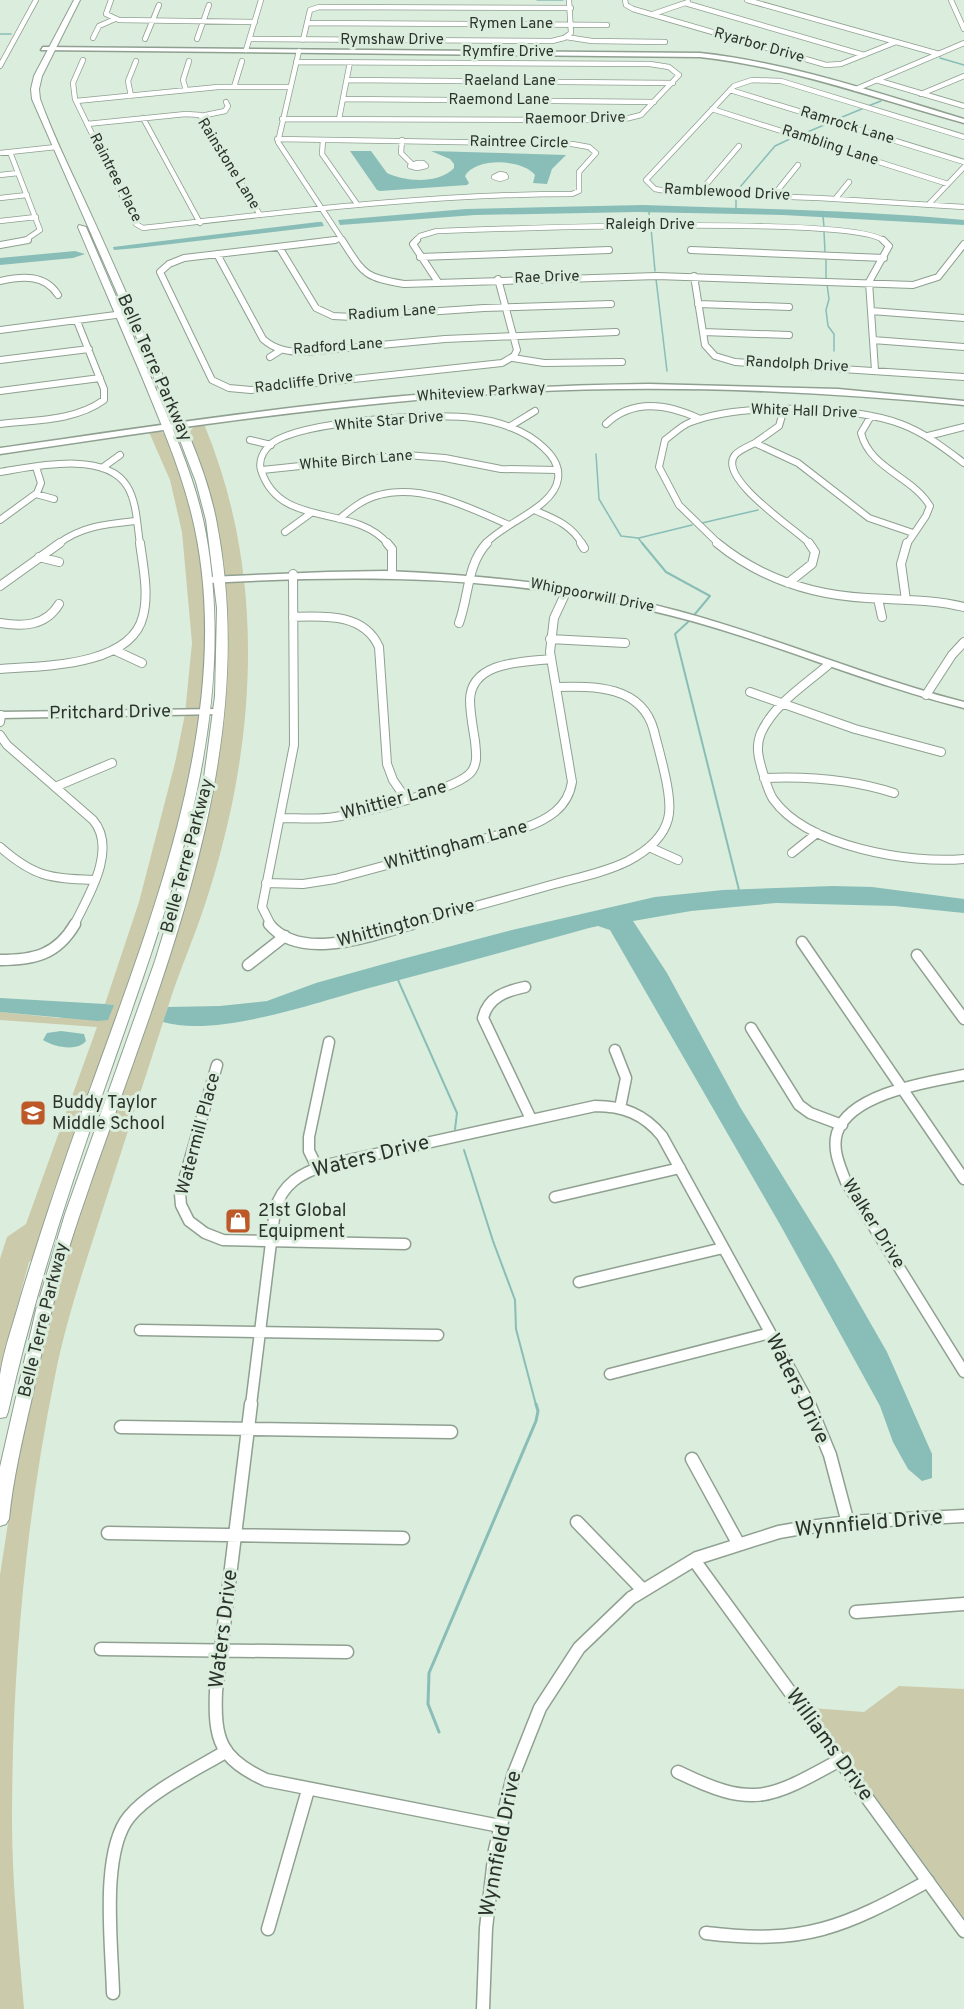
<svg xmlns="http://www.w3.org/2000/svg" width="964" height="2009" viewBox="0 0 964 2009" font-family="Overpass,sans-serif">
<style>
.green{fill:#cbcaab}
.water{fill:#89bdb8}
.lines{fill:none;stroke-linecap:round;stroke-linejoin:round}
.stream-far2{stroke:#89bdb8;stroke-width:1.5}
.stream-far1{stroke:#89bdb8;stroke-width:2}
.stream{stroke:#89bdb8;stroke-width:3}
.minor-far4-casing{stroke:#8fa091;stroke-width:6}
.minor-far3-casing{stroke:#8fa091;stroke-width:8}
.minor-far2-casing{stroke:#8fa091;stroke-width:10}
.minor-far1-casing{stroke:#8fa091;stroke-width:13}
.minor-casing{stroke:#8fa091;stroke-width:15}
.tertiary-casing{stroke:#8fa091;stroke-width:3}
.secondary-casing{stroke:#8fa091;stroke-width:2}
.minor-far4{stroke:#fff;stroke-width:4.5}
.minor-far3{stroke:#fff;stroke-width:6}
.minor-far2{stroke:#fff;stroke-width:8}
.minor-far1{stroke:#fff;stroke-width:10}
.minor{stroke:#fff;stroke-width:12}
.tertiary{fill:#fff;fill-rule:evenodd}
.secondary{fill:#fff;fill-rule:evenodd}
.labels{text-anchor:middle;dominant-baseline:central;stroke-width:6;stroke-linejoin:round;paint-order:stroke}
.far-street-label{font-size:15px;fill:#2c332c;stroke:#dbeddc}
.street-label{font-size:18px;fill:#2c332c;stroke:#dbeddc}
.poi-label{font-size:18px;fill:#2c332c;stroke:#dbeddc;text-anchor:start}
.near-street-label{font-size:21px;fill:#2c332c;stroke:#dbeddc}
</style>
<rect width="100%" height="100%" fill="#dbeddc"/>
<path class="green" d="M204,424C267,575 257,742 208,895C196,934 179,971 167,1010C147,1072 127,1134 107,1196C88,1256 67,1315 55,1376C25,1523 12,1672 12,1822C12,1884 19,1947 24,2009H0V1575L24,1420L64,1261L180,911L225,689L226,622L223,571L202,474L204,473L189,432L194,427Z
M149,432L159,431L167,434C175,455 185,476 190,498C199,544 207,591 206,638C205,791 146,935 98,1078L92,1081L52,1195L36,1256L29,1262L0,1369V1259L7,1237L26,1224L97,1027L0,1020V1012L59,1018L114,1005L105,1004L139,902L175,763L185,714L192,643L182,532L170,480Z
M899,1686L964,1689V1918L811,1708L864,1712Z"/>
<path class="water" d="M350,151H371L387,173C405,182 439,184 454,168V164L450,159L431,151L566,155L552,169L547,184L533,183L535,175C523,159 476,157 465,176L469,183L467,185L380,191L377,190Z
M643,205C751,209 857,210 964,220V225L783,215L637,212L475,215L340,225L338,220L466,209Z
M318,222H322L324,226L137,248L114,250L113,247Z
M75,251L85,254L73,258L0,265V258Z
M833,886L872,887L964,899V913L895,906L776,903L691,911L633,921L667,973L740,1107L832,1256L887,1352L932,1454V1478L922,1481L908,1469L893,1442L880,1406L782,1228L610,930L598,926L589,928C517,948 445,968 373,987C317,1002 218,1038 163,1022L168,1007L220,1006L267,1001L316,983L391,962L512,930L655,897L723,890Z
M0,998L105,1004L114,1005L108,1020L98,1021L0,1012Z
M61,1031L84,1034L86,1041C77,1052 54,1047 43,1040L47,1033Z"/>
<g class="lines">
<path class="stream-far2" d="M537,0H563
M0,34H11
M940,58L964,65
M868,106L881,101
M835,120L864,108
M800,135L829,123
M735,193L775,146L794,137
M736,197V208
M649,212L650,222
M823,216L824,227
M651,228L655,271
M824,232L825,252
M826,257V278
M656,279L667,371
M827,284L829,299L826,310L828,326L834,334V351
M596,454L599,499L621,536L638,538L643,544
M702,523L758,510
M639,538L692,525"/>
<path class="stream-far1" d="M642,543L666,572L710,596L695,614
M688,622L675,634L739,890
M398,980L457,1113L455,1129
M464,1150L493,1241L515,1300L516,1329L536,1405"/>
<path class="stream" d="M439,1732L428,1704L429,1673L536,1421L538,1411L536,1404"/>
<defs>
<path id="minor-far4" d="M111,0L106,14L119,20L255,22
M625,0L626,5L633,9L826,65L841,64L896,42
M747,0L939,54
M951,0L964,29
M685,3L864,55
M653,14L688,2
M307,23L607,25
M566,37L592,41L665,42
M93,38L99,26L115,19
M145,39L159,5
M197,39L209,5
M250,39L552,41L564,38L571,33L569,0
M303,40L310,10L319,7L571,8
M246,50L261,0
M299,51L278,142L343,241
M83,60L73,83L75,99L136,224L143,228C286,212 428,194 572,194L579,191V172L596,153L589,147L572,144L277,139
M0,66L36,0
M347,80L673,83
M876,80L964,106
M234,87L242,61
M856,89L964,43
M186,90L183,80L189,61
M730,90L964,162
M921,94L964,76
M131,96L128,81L136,61
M343,99L654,102
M76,101L218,87H290
M712,109L948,184
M201,116L225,111L228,106L226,102
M143,118L200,223
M282,119L621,120L641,115L679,75L669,67L650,64L296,62
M339,119L350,62
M87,124L186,114L200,115L260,215
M964,137L781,81L752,80L734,86L646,180L655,189L677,193L819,198L964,207
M323,140L322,154L357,204
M402,140L401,153L412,164
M10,152L40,230L24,241
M0,153L56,147
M417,163H423L426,166L417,168L410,166Z
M500,174L505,175L506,177L500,179L494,177Z
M0,175L18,173
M698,194L739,146
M773,196L798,165
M0,198L27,195
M836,198L849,182
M929,204L964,167
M0,221L36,217
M323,241L341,239
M415,241L420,236L437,231C495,229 858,215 884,241"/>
<path id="minor-far3" d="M335,240L184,258L169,264L160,272L212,380L229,388L251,390L502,363L514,356L517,350L498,279
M342,240C364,274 363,277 404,284L657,276L913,285L938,277L964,244
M417,240L413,244L438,282
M0,245L28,240
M279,247L316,308L333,316L353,317L484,308L611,304
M691,250L884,258
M217,254L263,339C275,350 289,352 305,352L445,339L616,332
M420,257L609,250
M694,276L705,345L715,356L735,362L964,377
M0,281C22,276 45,274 58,295
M698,304L789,307
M871,311L964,318
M0,330L131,313
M703,332L789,335
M873,340L964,347
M270,357L281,350
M513,358L544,363L622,362
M0,360L89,349
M875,370L869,282L889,246L883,240
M0,391L100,378
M784,409L779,426L755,443L798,463L869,518L913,533
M871,416L861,433C870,469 912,476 930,506L926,516L907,544
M0,424C35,420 75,421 104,400V389L77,321
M606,424C633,398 668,404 700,419
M509,427L535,411
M928,436L964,427
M250,440L271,445
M755,443C749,446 739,450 735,455C716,478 798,531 810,544
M102,468L120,455
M262,470L406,455L445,458L501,469L558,470
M0,472C33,467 105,450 127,486C137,502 137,525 140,544
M36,494L54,499
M534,510C553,518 572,525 582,544
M339,519C351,509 363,499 379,495C422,483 470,508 509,525
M0,520L37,493L41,483L36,467
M285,532L311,513
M58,544C82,526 107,524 136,521
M388,544C354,503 280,530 261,470C258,460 264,450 272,443C303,421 434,412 473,418C498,421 525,430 543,447C552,455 560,466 558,479C554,508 503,523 485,544
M719,544L679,505L659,467L665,440C673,434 682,425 691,422C742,403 851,405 901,424C925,433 944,448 964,463"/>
<path id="minor-far2" d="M387,543L392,549V573
M581,543L584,548
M717,543C760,578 812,595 867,598C899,600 932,599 964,607
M39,557L59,562
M788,583L812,564L815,552L809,543
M0,586L60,543
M878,599L882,617
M906,600L901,564L907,543
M293,617C325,616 364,613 379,647L387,764L393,780L406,799
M0,623C23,627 46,626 59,604
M459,623C469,596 467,564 487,543
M550,639L625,643
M114,650L142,663
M828,665C805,685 774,704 761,733C755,747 759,760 763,773C766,782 768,791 773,799C807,847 910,864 964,859
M0,669C41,666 131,667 143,616C149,593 143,566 140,543
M750,692L855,729L941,752
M926,695L952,655L964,642
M0,722L1,715
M0,735L7,745L93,820C118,849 88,897 74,925
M764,778C809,776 851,779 894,793
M55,787L112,763
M280,818C298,818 317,820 335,817C360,813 459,790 472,771C478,762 476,752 475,741C473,728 470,713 470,700C471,661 523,662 551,659
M0,847C34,877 49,878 93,880
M649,847L678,860
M792,853L817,833
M266,883L303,884L335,879L524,828C547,820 568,808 572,782L550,652L554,618L567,590
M271,925L262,907L294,745L293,574
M406,925C454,912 502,899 551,885C576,878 604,873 628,861C645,852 663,839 668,819C674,799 659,752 654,731C642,685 594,686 556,687"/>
<path id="minor-far1" d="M269,924C301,963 372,935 412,924
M802,942L964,1179
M917,955L964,1019
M0,960C34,960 57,955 75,924
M248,965L285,936
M525,987C506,991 488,997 483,1018L531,1119
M751,1028L799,1105L810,1113L842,1125
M615,1050L626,1078L620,1108
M217,1065L180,1194L181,1205L189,1221L205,1233L223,1240L405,1244
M964,1075C929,1082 850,1093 837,1133C832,1150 840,1166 846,1182L964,1372
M317,1167L309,1151V1137L329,1042
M555,1197L680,1168
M579,1282L723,1248
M140,1330L438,1335
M610,1374L770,1333
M251,1405L275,1210C282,1184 301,1173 326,1165L595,1106C623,1106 644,1114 662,1136L810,1405"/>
<path id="minor" d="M251,1404L216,1691C214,1740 220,1759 266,1780L500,1826
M809,1404L830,1455L848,1523
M121,1427L451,1432
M692,1459L738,1543
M577,1522L643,1590
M108,1533L403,1538
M694,1560L964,1931
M856,1612L964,1604
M101,1649L347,1652
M678,1772C754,1809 769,1799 840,1760
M268,1929L308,1790
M706,1933C804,1945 843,1928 928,1881
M113,1993C112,1946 100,1853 129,1817C149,1792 197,1769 225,1752
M483,2009L486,1928L495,1850L513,1776L540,1708L579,1648L631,1598L697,1558L779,1532L802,1528L848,1522L964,1516"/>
<path id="tertiary" d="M43,47L700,53C791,63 877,93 964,119V123C873,98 795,68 700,57L41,50Z
M649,384L838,389L964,401V405C817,391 670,384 522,392C347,402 173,428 0,454V448C134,429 268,408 403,396C485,389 566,385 649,384Z
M385,571C484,575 582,585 678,611C775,637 867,677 964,702V708C864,683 769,640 669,615C514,575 368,574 209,583L204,580L209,577L328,572Z
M219,709L223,710V714L0,718V712Z"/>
<path id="secondary" d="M74,0H80L42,76L39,89L40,99C52,132 67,163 82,195C109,253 135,313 161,372C182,419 206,468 216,519C264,761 155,990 80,1214C59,1275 44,1338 31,1402C22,1441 13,1479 9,1519L6,1524L0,1526V1467L36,1310L65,1214L155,961L182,873L203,785L215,696L217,608L206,520L196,482L168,409L32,99L31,89L34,76Z
M79,225L86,227C109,280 132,334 155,387C175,434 197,483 206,534C240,724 167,908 106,1084C68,1192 33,1300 8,1412L6,1417L0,1418C0,1404 0,1389 0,1375C4,1348 14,1322 21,1296C40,1234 60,1173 82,1112C147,928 241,710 191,512C179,465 160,421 142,377C121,327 99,277 78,227Z"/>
</defs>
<use href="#minor-far4" class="minor-far4-casing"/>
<use href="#minor-far3" class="minor-far3-casing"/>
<use href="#minor-far2" class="minor-far2-casing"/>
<use href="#minor-far1" class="minor-far1-casing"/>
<use href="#minor" class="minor-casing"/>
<use href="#tertiary" class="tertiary-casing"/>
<use href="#secondary" class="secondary-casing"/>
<use href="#minor-far4" class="minor-far4"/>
<use href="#minor-far3" class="minor-far3"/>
<use href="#minor-far2" class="minor-far2"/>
<use href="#minor-far1" class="minor-far1"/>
<use href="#minor" class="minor"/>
<use href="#tertiary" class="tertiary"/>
<use href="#secondary" class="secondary"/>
</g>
<defs>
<symbol id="school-square" viewBox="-11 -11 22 22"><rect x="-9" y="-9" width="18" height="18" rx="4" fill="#bd5829" stroke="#dbeddc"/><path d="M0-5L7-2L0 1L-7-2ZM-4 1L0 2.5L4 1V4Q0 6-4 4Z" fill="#fff"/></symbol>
<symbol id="shop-square" viewBox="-11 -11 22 22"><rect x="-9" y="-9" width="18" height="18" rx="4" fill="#bd5829" stroke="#dbeddc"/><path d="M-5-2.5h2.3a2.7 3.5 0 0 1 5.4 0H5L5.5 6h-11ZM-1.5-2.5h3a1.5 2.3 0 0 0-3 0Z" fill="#fff"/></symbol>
</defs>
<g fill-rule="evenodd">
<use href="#school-square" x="18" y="1098" width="30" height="30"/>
<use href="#shop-square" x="223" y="1206" width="30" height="30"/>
</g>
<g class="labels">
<g class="far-street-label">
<text x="511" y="24">Rymen Lane</text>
<text x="392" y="40">Rymshaw Drive</text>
<text transform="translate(759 46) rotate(16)">Ryarbor Drive</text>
<text x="508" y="52">Rymfire Drive</text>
<text x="510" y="81">Raeland Lane</text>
<text x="499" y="100">Raemond Lane</text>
<text transform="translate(575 119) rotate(-1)">Raemoor Drive</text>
<text transform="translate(847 126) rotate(17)">Ramrock Lane</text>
<text transform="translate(519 143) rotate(1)">Raintree Circle</text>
<text transform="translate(830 146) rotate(18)">Rambling Lane</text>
<text transform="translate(228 164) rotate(58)">Rainstone Lane</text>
<text transform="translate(115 178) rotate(63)">Raintree Place</text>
<text transform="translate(727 193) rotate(3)">Ramblewood Drive</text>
<text x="650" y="225">Raleigh Drive</text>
<text transform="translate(547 278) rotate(-2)">Rae Drive</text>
<text transform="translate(392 313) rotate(-4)">Radium Lane</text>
<text transform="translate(338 347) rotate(-4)">Radford Lane</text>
<text transform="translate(797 365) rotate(3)">Randolph Drive</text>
<text transform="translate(304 383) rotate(-7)">Radcliffe Drive</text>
<text transform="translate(481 393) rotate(-4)">Whiteview Parkway</text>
<text transform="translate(804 412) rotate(2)">White Hall Drive</text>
<text transform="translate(389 422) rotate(-5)">White Star Drive</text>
<text transform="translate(356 461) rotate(-5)">White Birch Lane</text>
<text transform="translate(592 596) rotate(11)">Whippoorwill Drive</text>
</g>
<g class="street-label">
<text transform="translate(154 368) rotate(66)">Belle Terre Parkway</text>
<text transform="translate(110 713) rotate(-1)">Pritchard Drive</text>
<text transform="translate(394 801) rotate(-15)">Whittier Lane</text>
<text transform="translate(456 846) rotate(-15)">Whittingham Lane</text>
<text transform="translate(188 856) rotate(-75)">Belle Terre Parkway</text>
<text transform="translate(406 924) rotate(-15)">Whittington Drive</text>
<text transform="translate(199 1134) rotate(-75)">Watermill Place</text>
<text transform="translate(873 1224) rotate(58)">Walker Drive</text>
<text transform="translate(44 1320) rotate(-76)">Belle Terre Parkway</text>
</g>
<g class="poi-label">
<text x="52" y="1103">Buddy Taylor<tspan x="52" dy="21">Middle School</tspan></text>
<text x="258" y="1211">21st Global<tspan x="258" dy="21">Equipment</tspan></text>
</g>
<g class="near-street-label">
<text transform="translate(371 1157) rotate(-14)">Waters Drive</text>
<text transform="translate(797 1389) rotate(64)">Waters Drive</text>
<text transform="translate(869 1524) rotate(-5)">Wynnfield Drive</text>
<text transform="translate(224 1629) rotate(-83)">Waters Drive</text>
<text transform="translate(829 1745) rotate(54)">Williams Drive</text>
<text transform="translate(501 1844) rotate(-79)">Wynnfield Drive</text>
</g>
</g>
</svg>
